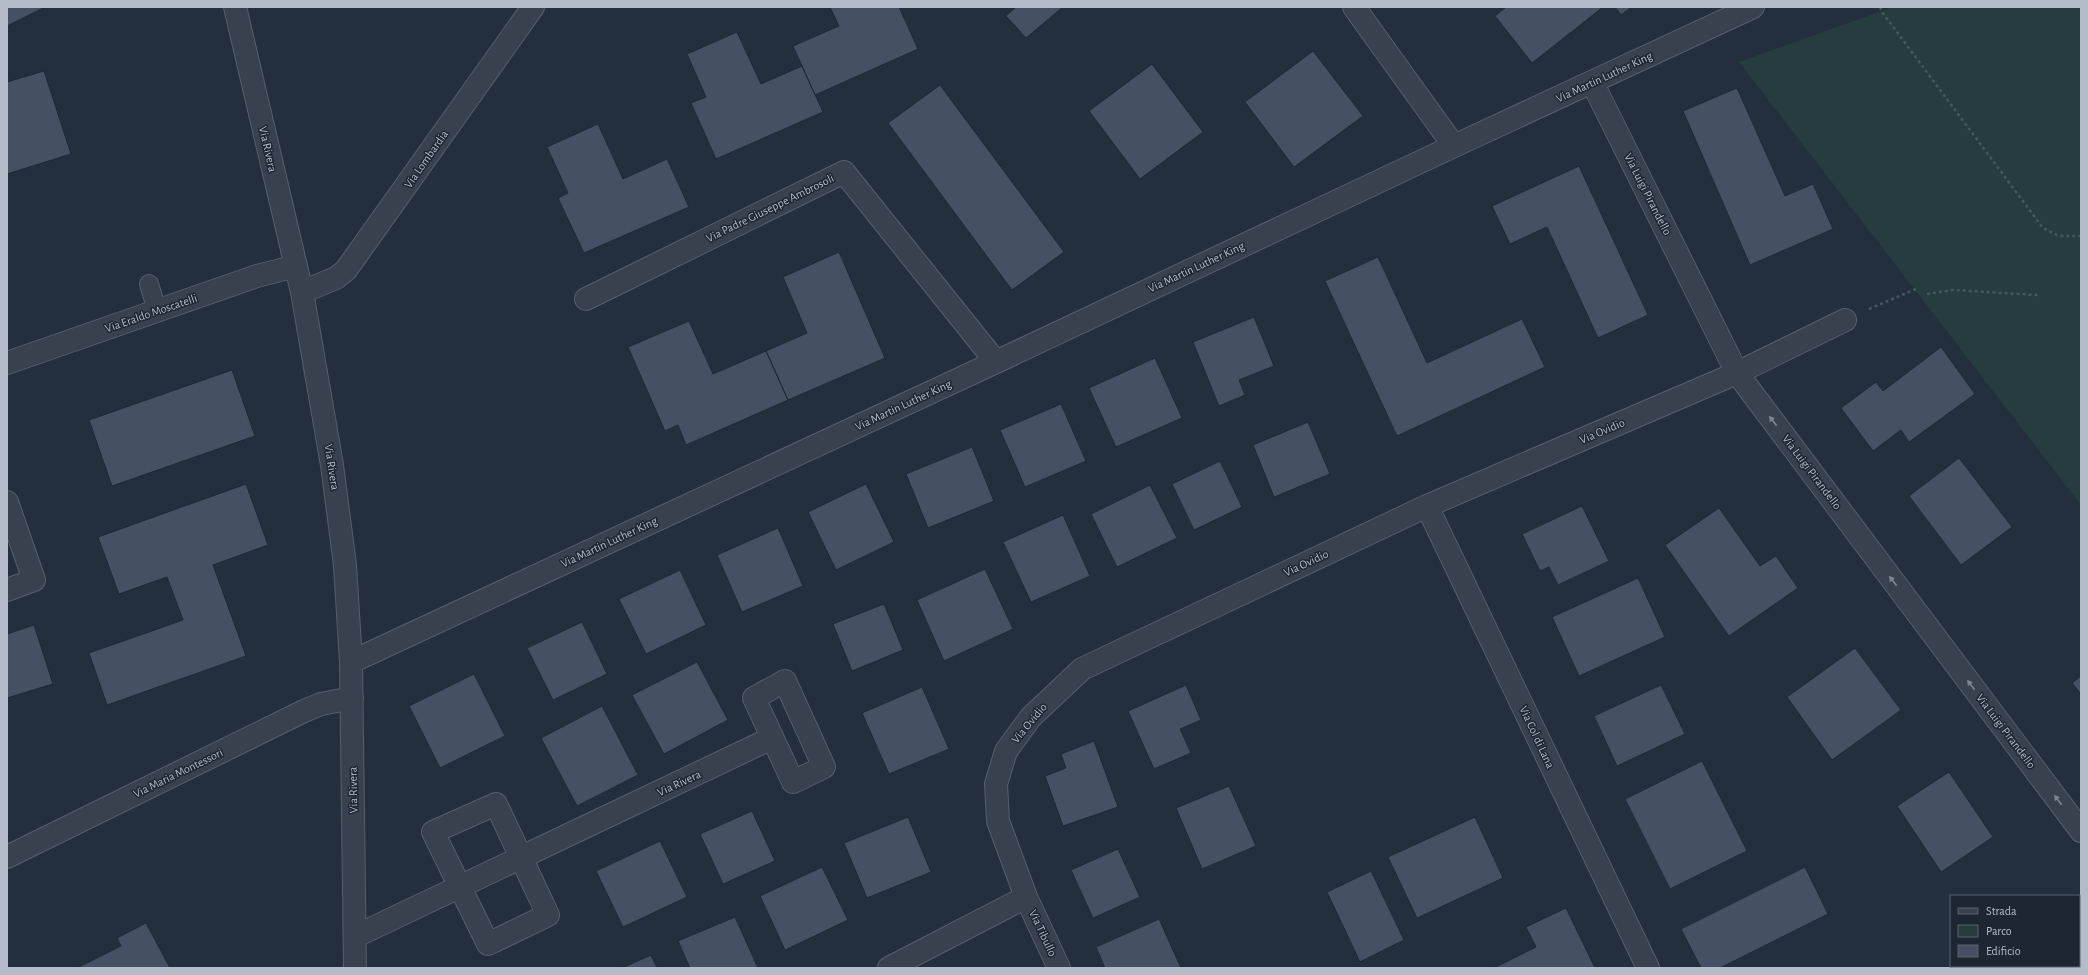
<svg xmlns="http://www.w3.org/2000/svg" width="2088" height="975" viewBox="0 0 2088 975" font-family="'Alegreya Sans',sans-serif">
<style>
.green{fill:#263c3f}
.building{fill:#455162;stroke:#1f2835}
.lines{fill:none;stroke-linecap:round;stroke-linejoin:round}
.service-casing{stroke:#565f6c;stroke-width:20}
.minor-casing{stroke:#565f6c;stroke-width:24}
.path{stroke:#44595c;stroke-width:2.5;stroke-dasharray:3 3;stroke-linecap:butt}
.service{stroke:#38414e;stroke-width:18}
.minor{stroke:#38414e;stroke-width:22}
.oneway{fill:#7c8592}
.labels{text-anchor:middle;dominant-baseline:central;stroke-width:3;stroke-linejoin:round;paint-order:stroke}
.street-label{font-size:12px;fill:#b4bcc9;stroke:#1d2633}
</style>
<rect width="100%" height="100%" fill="#242f3e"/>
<path class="green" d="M1893,7H2081V505L1739,62Z"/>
<path class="building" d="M7,7H45L7,26Z
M830,7H899L918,49L815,95L793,46L839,26Z
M1016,7H1063L1026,38L1006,16Z
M1506,7H1603L1532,63L1495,16Z
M1615,7H1632L1621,15Z
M737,32L761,84L802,66L823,112L716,159L691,103L706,97L687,54Z
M1313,51L1363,116L1294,167L1245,102Z
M1152,64L1203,132L1140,179L1089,111Z
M44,71L71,154L7,174V82Z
M940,85L1064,252L1012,290L888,123Z
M1737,88L1785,196L1813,184L1833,229L1750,265L1683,111Z
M598,124L623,179L667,159L689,207L584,253L558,198L568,193L547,147Z
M1579,166L1648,315L1598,338L1547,227L1510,244L1492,206Z
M839,252L885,358L788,400L766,351L807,333L783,277Z
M1378,257L1427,363L1522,319L1545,367L1397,436L1325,281Z
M1254,317L1274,366L1239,380L1245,395L1219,406L1193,342Z
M689,321L713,374L766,351L788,400L686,445L678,425L665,431L628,347Z
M1941,347L1975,394L1909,442L1901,430L1873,451L1841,408L1876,382L1883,391Z
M1155,358L1182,418L1116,447L1089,388Z
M232,370L255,436L112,486L89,420Z
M1061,404L1086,461L1025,487L1000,430Z
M1308,422L1330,474L1274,497L1253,445Z
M972,447L994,501L928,528L906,474Z
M1959,458L2012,527L1961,565L1909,496Z
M1220,461L1242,507L1194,530L1172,484Z
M246,484L268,545L213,565L246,656L107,705L89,653L183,620L167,577L119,594L98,537Z
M866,484L894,542L836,570L808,512Z
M1150,485L1177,538L1117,567L1091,514Z
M1582,506L1609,561L1558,585L1549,567L1540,571L1522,534Z
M1719,508L1760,566L1776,556L1798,588L1729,636L1665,545Z
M1063,515L1090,576L1031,602L1003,542Z
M778,528L803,586L742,612L717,555Z
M985,569L1013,629L944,661L917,600Z
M680,570L706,625L646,654L619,599Z
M1638,578L1665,637L1579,676L1552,617Z
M884,604L903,650L852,671L833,624Z
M582,622L607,674L553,700L527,648Z
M34,625L53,684L7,698V634Z
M1855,648L1901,710L1832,760L1787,697Z
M697,662L728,720L664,754L632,695Z
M474,674L505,736L440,768L409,706Z
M2081,676V694L2072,683Z
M1186,685L1201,720L1180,729L1191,753L1154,769L1128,711Z
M1661,685L1685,734L1617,766L1594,716Z
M922,687L949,749L889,774L862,713Z
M602,706L638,775L577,806L541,738Z
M1094,741L1118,807L1063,826L1045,776L1066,768L1061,754Z
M1702,761L1747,851L1670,889L1625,799Z
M1949,772L1993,837L1941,872L1897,806Z
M1229,786L1256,846L1202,869L1176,808Z
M752,811L775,861L723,884L700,834Z
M908,817L931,872L867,898L844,843Z
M1475,817L1503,878L1417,918L1388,857Z
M660,841L687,897L623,927L596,871Z
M1118,849L1140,897L1093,918L1071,870Z
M822,867L848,920L785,950L760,896Z
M1805,867L1828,914L1720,968H1701L1681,929Z
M1371,871L1404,940L1360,962L1327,892Z
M1566,908L1595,968H1494L1536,947L1526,927Z
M2079,908L2081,911V968H2050L2048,966H2079Z
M735,917L758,968H690L678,941Z
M1159,919L1181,968H1105L1096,947Z
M146,923L170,968H77L121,946L117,938Z
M651,955L657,968H622Z"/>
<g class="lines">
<defs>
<path id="service" d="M149,284L157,310"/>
<path id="minor" d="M235,7L302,292L332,465L345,565L351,662L355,968
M1354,7L1454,146
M1592,82L1737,373L2081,831
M302,292L336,278L346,270L533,7
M586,299L844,172L996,362
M7,363L257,276L296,266
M7,502L34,580L7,590
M1427,506L1648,968
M351,662L996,362L1454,146L1753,7
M785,681L824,767L793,782L754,698Z
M496,804L548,915L488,944L433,832Z
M7,857L304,711L321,704L352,698
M1026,897L1059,968
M356,936L772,738
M889,968L1026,897L998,821L996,784L1006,751L1031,717L1082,669L1427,506L1737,373L1845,320"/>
</defs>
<use href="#service" class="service-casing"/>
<use href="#minor" class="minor-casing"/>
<path class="path" d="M1880,7L1882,12L2043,228L2059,236H2081
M1927,294L1952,290L2038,295
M1869,309L1916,289"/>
<use href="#service" class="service"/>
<use href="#minor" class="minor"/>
</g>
<defs><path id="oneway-solid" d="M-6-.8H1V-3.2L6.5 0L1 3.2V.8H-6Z"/></defs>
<g class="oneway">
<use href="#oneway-solid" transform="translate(1773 421) rotate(-127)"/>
<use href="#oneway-solid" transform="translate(1893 581) rotate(-127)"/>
<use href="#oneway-solid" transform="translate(1971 685) rotate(-127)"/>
<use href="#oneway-solid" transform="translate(2058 800) rotate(-127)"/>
</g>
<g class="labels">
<g class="street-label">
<text transform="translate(1604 77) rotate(-25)">Via Martin Luther King</text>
<text transform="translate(268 149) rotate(77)">Via Rivera</text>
<text transform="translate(426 159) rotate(-55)">Via Lombardia</text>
<text transform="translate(1648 194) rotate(63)">Via Luigi Pirandello</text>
<text transform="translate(770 208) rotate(-26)">Via Padre Giuseppe Ambrosoli</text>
<text transform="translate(1196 267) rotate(-25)">Via Martin Luther King</text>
<text transform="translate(151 313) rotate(-19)">Via Eraldo Moscatelli</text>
<text transform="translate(903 405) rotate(-25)">Via Martin Luther King</text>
<text transform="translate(1602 431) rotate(-23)">Via Ovidio</text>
<text transform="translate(332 467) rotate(81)">Via Rivera</text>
<text transform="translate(1812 472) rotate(53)">Via Luigi Pirandello</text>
<text transform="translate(609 542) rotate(-25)">Via Martin Luther King</text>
<text transform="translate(1306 563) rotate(-25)">Via Ovidio</text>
<text transform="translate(1029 723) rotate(-50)">Via Ovidio</text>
<text transform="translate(2006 731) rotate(53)">Via Luigi Pirandello</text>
<text transform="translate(1537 737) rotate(65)">Via Col di Lana</text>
<text transform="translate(178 773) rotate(-26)">Via Maria Montessori</text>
<text transform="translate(679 783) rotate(-25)">Via Rivera</text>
<text transform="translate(353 790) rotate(-91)">Via Rivera</text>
<text transform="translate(1043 933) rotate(65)">Via Tibullo</text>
</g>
</g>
<rect width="2088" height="975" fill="none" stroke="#b4bcc9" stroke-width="16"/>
<rect x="1950" y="895" width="130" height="72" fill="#1d2633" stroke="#59626f"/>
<rect x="1958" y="908" width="20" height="6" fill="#38414e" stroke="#59626f"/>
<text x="1986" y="915" font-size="12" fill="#b4bcc9">Strada</text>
<rect x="1958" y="925" width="20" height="12" fill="#263c3f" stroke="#59626f"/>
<text x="1986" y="935" font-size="12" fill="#b4bcc9">Parco</text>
<rect x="1958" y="945" width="20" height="12" fill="#455162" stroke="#59626f"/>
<text x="1986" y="955" font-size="12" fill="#b4bcc9">Edificio</text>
</svg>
